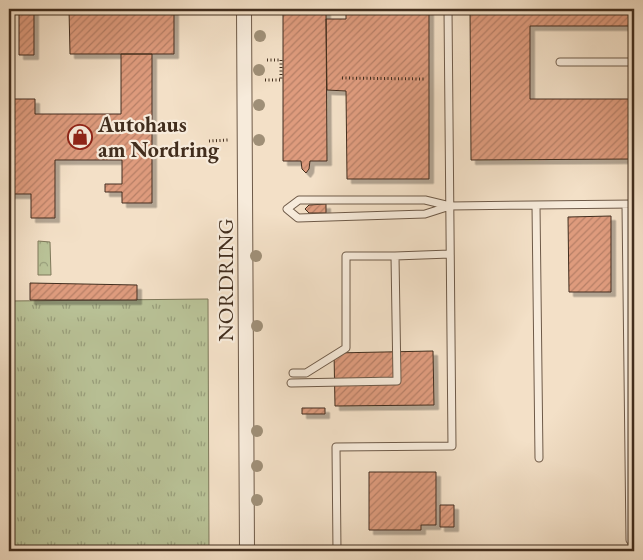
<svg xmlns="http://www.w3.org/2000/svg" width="643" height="560" viewBox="0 0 643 560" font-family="'EB Garamond',serif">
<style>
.grass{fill:url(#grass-tufts);stroke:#7e785a}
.forest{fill:url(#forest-crowns);stroke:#7e785a}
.building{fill:url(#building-hatch);stroke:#422e1e;filter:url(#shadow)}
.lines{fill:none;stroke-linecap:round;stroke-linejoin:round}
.lane-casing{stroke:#6e5a48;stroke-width:9}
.street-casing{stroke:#6e5a48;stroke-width:16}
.path{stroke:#422e1e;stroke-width:3;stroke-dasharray:1 2.5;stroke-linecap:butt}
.lane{stroke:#f7ebdb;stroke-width:7}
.street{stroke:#f7ebdb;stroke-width:14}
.tree{fill:#9f8f77}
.labels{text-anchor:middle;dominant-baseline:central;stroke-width:4.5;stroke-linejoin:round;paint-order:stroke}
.poi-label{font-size:22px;font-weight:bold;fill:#422e1e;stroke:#f7ebdb;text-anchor:start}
.street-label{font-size:22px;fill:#422e1e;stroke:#f7ebdb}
</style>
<defs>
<pattern id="grass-tufts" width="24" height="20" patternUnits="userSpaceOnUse" patternTransform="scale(1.25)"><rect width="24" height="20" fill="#b9c297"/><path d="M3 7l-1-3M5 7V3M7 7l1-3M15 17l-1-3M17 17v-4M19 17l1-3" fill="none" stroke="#989e7b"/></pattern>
<pattern id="forest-crowns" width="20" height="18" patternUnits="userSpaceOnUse" patternTransform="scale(1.25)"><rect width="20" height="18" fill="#b9c297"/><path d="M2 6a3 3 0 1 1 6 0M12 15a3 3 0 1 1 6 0" fill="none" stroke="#989e7b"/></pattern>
<pattern id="building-hatch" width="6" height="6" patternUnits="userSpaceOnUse" patternTransform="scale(1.25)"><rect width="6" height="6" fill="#de9b7d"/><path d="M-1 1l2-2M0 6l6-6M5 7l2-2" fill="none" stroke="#b67f66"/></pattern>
<filter id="shadow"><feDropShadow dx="4.5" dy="4.5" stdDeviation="0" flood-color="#0004"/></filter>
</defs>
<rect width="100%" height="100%" fill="#f3e0c7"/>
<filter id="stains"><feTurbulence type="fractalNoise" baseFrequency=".004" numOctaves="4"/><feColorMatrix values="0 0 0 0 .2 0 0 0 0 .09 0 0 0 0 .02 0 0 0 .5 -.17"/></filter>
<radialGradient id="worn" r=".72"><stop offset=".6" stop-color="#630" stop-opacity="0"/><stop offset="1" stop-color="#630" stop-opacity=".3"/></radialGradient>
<path class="grass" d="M208,299L209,551H9V301Z"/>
<path class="forest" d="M38,241L50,242L51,275H38Z"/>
<path class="building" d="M19,9H34V55H19Z
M69,9H174V54H70Z
M283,9H326L327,161H310L309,169L306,173L302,169L301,161H283Z
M346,9H429V179H347L346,91L327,90L326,19H346Z
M470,9H634V26H530V99H634V159L471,160Z
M121,54H152V203H122V192H105V184H122V160H55V218H31V194H9V99H35V114H121Z
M326,204V213H309L305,209L309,205Z
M611,216V292H569L568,217Z
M30,283L137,285V300H30Z
M433,351L434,405L335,406L334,353Z
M302,408H325V414H302Z
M369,472H436V525H421V530H369Z
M440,505H454V527H440Z"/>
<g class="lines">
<defs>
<path id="lane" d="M560,62H634
M536,205L539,458
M626,205L630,540L634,539
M450,206L425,214L298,218L287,209L299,200H425L450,206L634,204
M395,256L450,254
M291,383L397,381L395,256H346V348L306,373H293
M337,551L336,447L452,446L448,9"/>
<path id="street" d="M244,9L247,551"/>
</defs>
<use href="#lane" class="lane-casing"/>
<use href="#street" class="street-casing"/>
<path class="path" d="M342,78L425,79
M265,80H281V60H265
M209,141L228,140"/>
<use href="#lane" class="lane"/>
<use href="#street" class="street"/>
</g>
<g class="tree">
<circle cx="260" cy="36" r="6"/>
<circle cx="259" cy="70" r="6"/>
<circle cx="259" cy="105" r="6"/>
<circle cx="259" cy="140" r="6"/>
<circle cx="256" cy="256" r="6"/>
<circle cx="257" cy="326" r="6"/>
<circle cx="257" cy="431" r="6"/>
<circle cx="257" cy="466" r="6"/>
<circle cx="257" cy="500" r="6"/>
</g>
<defs>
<symbol id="shop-ring" viewBox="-11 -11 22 22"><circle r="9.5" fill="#f7ebdb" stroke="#8f2418" stroke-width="1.5"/><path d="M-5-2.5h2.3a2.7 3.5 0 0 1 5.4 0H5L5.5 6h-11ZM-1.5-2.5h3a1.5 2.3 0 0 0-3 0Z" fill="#8f2418"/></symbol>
</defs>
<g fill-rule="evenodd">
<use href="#shop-ring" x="66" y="123" width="28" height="28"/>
</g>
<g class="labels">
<g class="poi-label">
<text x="98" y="124">Autohaus<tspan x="98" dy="25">am Nordring</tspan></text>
</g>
<g class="street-label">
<text transform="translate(225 280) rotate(-90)">NORDRING</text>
</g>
</g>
<rect width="643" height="560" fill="none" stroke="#f3e0c7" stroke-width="30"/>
<rect x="10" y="10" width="623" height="540" fill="none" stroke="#422e1e" stroke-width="2.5"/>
<rect x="15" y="15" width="613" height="530" fill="none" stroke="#422e1e"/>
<rect width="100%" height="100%" filter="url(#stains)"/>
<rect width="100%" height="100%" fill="url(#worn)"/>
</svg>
